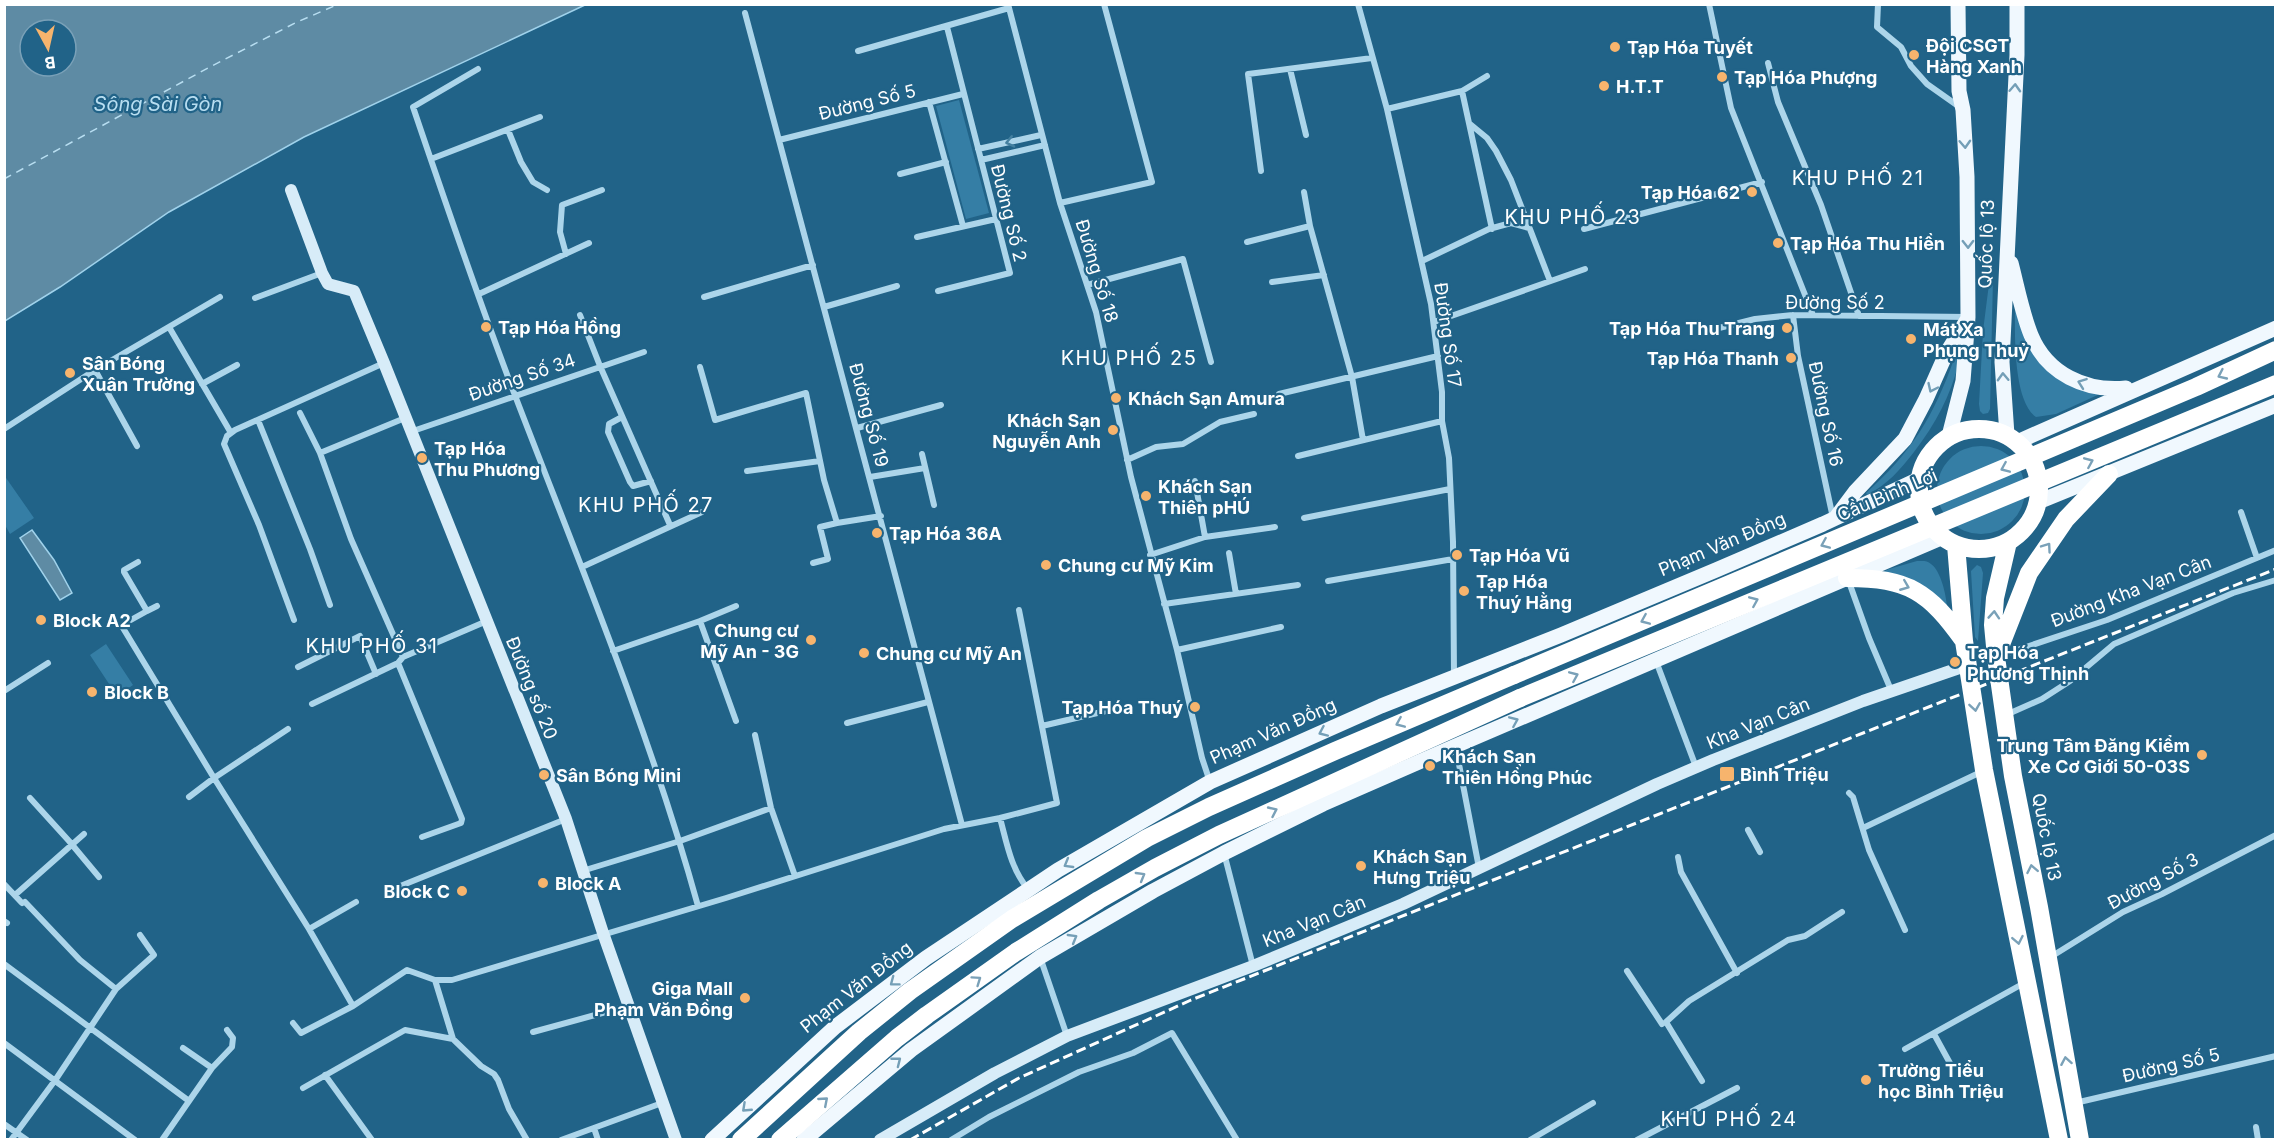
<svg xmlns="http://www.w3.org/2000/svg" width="2280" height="1144" viewBox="0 0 2280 1144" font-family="Inter,sans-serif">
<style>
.green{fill:#357ea5}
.water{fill:#5e8ba4;stroke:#a0d2eb;stroke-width:1.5;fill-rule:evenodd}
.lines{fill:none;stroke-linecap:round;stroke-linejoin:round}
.ferry{stroke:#b8def1;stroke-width:1.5;stroke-dasharray:8 6;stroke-linecap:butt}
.street{stroke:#acd5ea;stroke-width:6}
.secondary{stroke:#d7ecf8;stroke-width:12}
.primary{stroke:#f0f8fe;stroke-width:15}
.highway{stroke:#fff;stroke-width:18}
.rail{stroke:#fff;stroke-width:3;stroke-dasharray:10 4.5;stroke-linecap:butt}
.highway-bridge{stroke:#fff;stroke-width:18}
.oneway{stroke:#749fb7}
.oneway2{stroke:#4480a0}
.oneway3{stroke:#7aa1b8}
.poi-dot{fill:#f7b46d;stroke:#216388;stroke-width:2}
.labels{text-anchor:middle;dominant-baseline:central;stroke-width:4.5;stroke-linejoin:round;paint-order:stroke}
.poi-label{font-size:18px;font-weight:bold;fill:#fff;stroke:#216388;text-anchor:start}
.street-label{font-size:18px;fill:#fff;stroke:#216388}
.water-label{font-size:20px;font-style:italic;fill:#b8def1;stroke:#216388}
.neighbourhood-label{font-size:20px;letter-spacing:1.5px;fill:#fff;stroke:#216388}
</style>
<rect width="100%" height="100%" fill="#216388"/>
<path class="green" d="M959,100L989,213L966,219L936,106Z
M1990,276L1993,278L1990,409L1988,413L1983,414L1980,411L1979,404L1983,331Z
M2015,302L2029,342L2102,393L2056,414L2036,417C2012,400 2015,329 2015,302Z
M1957,358L1959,362C1950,397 1936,423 1914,452C1900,470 1888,484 1867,495L1866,493C1911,453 1934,416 1954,359Z
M1937 490a44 44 0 1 1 88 0a44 44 0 1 1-88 0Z
M4,475L34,518L10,534L5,525Z
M1917,561C1922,561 1927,560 1931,564C1941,571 1946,595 1947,606L1879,574L1889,569Z
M1977,565L1981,567L1983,573L1978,641L1975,637L1971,571Z
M106,644L133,685L117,696L90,655Z"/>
<path class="water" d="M5,4H585V5L304,137L169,212L60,287L5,321ZM30,30H66V66H30Z
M32,530L54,560L72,593L60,600L20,538Z"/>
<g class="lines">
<path class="ferry" d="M4,179L208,68L297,22L339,4"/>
<path class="street" d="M1008,4L1060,203L1096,312L1131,477L1177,650L1202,758L1210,782
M1358,4L1387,109L1431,304L1442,392V421L1449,458L1453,542L1454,676
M1709,4L1731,108L1813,315
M1878,4L1877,27L1901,47L1911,66L1927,84L1961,108
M745,13L962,825
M858,51L1009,8
M1768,63L1778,102L1821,205L1859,316
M478,69L413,107C446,204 479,302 516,398C580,565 650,732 698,906
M1290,69L1306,135
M1462,91L1492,229
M929,102L963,226
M1387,109L1462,91L1487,76
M1470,124L1487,138L1496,151L1511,180L1550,281
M508,130L521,162L533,182L547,190
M779,140L963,94
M978,149L1041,135
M431,159L540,117
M981,160L1045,145
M1261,171L1248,74L1372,58
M900,174L946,162
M1304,192L1310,226L1352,377L1363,440
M1060,203L1152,182L1104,4
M1584,229L1762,182
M917,237L996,219
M1247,242L1310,226
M566,254L560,232L562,205L602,190
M1422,261L1489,229L1511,223L1529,228
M1272,282L1324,275
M1087,285L1183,259L1211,362
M938,291L1010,273L947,27
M479,294L589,243
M704,297L813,265
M255,298L322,273
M824,307L897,286
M580,315L600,366L670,525
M1793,315L1798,356L1833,518
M1434,322L1585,269
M169,327L231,433
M1703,332L1755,319L1793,315L1968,317
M700,367L715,420L806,393L824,480L837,523L881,516
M95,370L137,446
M202,384L237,365
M1279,394L1438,356
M300,413L320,453L351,539L403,657
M622,417L609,424L608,432L630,482L633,486L651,481
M258,420L310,549L330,605
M857,428L941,405
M4,429L95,370L220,297
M410,432L644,352
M320,453L405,418
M922,454L934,505
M1298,456L1442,421
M1127,460L1156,447L1183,444L1220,422L1254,414
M747,471L820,461
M870,477L925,468
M1195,481L1205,537
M2241,512L2257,558
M1304,518L1450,489
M1229,553L1236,594
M1150,555L1205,537L1275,527
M138,562L124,570V572L147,611L129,621L123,628L214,778L288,729
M813,563L828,559L820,527L837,523
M582,567L702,512
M1328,581L1453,559
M1849,582L1869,638L1891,690
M1164,604L1298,585
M147,611L157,606
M294,620L259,525L224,444L227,436L235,430L384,363
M700,621L736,606
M1177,650L1281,627
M613,651L700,621L736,721
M1999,656L2107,620L2276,550
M1656,661L1696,767
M398,663L462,819L461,823L422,837
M298,667L360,636L376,674
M4,691L48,663
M312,704L398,663L403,657L487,621
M2008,714L2042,699L2070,681L2114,644L2233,593L2276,580
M847,723L928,702
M1042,726L1110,710
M755,735L771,808L795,876
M1460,745L1458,759L1479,868
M1849,793L1853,797L1869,850L1905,930
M189,797L214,778L309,929L353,1006
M30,798L69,841L99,877
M1000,818C1007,844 1011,869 1028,889
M1863,828L1981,772
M1748,830L1760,852
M1224,853L1253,966
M1678,857L1681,872L1737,973
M582,871L680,841L771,808
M4,884L22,903
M388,891L566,819
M15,895L84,834
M25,902L80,960L116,989
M4,921L7,923
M309,929L356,902
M1040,957L1067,1036
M2049,958L2123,912L2162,894L2276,835
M4,964L189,1101
M1627,971L1662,1024
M435,980L453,1039
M293,1023L301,1033L353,1006L407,970L435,980H452L726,898L944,829L1000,818L1057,803L1019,610
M533,1032L628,1006
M1934,1034L1951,1065
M4,1043L135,1140
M183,1048L212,1068
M1905,1049L2026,982
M325,1075L372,1140
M1702,1081L1666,1022L1689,1001L1788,940L1805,936L1842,912
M303,1088L405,1030L453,1039L481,1066L494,1074L498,1080L509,1109L527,1140
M2075,1103L2276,1056
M4,1124L27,1140
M2256,1127L2258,1140
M594,1128L598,1140
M11,1140L56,1079L116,989L154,955L140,935
M162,1140L212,1068L232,1047L233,1038L227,1030
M561,1140L662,1103
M951,1140L989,1117L1079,1072L1133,1053L1172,1033L1237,1140
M1530,1140L1593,1103
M1637,1140L1737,1088"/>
<path class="secondary" d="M291,190L322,273L328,284L354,291L384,363L566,819L603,933L676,1140
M880,1140L995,1073L1067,1036L1253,966L1403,904L1657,784L1713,760L1863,701L1968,665"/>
<path class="primary" d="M2011,263C2017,286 2022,313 2031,335C2047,374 2086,392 2126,388
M2007,435L2002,362L2017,55V4
M1949,436L1963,381L1968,317L1967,177L1963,110L1959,91L1958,4
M2017,442L2276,328
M2038,502L2276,405
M1837,516L1855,492L1905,439L1926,399L1946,354L1967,320
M712,1140L835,1027L926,958L1058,870L1210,782L1381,706L1561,635L1716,570L1823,524L1919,479
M804,1140L911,1050L1040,957L1153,891L1224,853L1323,804L1460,744L1943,537"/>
<path class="highway" d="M1919 489a60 60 0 1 1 120 0a60 60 0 1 1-120 0Z
M2008,542L1995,598L1993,625L1996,657L2013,776L2039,907L2080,1140
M1956,545L1964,641L1984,770L2059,1140
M1847,578C1909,578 1929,592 1964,641
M1998,652L2029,573L2066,519L2109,474
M741,1140L859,1032L910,991L1012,919L1147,838L1209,807L1335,751L1514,675
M780,1140L897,1038L927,1015L1016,952L1099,900L1155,868L1219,835L1520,698"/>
<path class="rail" d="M910,1140L1019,1078L1191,1000L2276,569"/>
<path class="highway-bridge" d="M1514,675L2196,387L2276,350
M1520,698L2276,384"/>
</g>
<defs><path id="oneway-chevron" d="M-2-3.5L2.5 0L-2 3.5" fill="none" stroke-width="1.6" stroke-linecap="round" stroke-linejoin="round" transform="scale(1.5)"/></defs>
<g class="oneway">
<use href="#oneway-chevron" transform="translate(2015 88) rotate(-87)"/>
<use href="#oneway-chevron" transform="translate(1965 144) rotate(87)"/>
<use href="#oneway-chevron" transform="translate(1968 244) rotate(89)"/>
<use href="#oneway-chevron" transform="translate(2003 377) rotate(-92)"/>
<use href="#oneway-chevron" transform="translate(2082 383) rotate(-160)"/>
<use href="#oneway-chevron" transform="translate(1932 388) rotate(115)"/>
<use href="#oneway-chevron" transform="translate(1514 721) rotate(-23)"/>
<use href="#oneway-chevron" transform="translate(1323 732) rotate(156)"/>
<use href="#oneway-chevron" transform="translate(1068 864) rotate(150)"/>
<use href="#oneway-chevron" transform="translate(1073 938) rotate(-30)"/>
<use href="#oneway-chevron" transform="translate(894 982) rotate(143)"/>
<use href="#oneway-chevron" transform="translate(897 1061) rotate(-38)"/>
<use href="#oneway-chevron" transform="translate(746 1108) rotate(137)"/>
</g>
<use class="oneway2" href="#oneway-chevron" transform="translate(1010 142) rotate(167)"/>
<g class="oneway3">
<use href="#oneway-chevron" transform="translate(2222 375) rotate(155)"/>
<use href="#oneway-chevron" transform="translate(2089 462) rotate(-23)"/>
<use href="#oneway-chevron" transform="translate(2005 468) rotate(157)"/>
<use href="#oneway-chevron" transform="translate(1825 544) rotate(157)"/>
<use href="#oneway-chevron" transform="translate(2047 547) rotate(-55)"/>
<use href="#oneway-chevron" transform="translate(1905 586) rotate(22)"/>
<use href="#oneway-chevron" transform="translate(1754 601) rotate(-23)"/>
<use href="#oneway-chevron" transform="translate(1994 615) rotate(-86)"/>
<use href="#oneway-chevron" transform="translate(1645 620) rotate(157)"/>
<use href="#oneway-chevron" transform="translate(1574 676) rotate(-23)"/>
<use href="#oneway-chevron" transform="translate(1975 707) rotate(81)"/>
<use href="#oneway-chevron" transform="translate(1400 723) rotate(157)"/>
<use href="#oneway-chevron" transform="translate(1273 811) rotate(-25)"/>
<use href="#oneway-chevron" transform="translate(2032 869) rotate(-101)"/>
<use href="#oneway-chevron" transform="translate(1141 876) rotate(-30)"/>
<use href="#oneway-chevron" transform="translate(2018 940) rotate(79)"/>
<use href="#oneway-chevron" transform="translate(977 980) rotate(-35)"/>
<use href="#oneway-chevron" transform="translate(2066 1061) rotate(-100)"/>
<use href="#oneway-chevron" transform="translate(824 1101) rotate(-41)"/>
</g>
<g class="poi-dot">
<circle cx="1615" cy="47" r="6"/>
<circle cx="1914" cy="55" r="6"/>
<circle cx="1722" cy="77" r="6"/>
<circle cx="1604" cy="86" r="6"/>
<circle cx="1752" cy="192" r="6"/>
<circle cx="1778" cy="243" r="6"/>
<circle cx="486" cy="327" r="6"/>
<circle cx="1787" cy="328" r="6"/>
<circle cx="1911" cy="339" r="6"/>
<circle cx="1791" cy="358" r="6"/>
<circle cx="70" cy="373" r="6"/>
<circle cx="1116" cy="398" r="6"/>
<circle cx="1113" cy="430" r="6"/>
<circle cx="422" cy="458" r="6"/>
<circle cx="1146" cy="496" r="6"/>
<circle cx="877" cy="533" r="6"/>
<circle cx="1457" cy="555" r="6"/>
<circle cx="1046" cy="565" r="6"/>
<circle cx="1464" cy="591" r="6"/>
<circle cx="41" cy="620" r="6"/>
<circle cx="811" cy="640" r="6"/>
<circle cx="864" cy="653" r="6"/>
<circle cx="1955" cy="662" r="6"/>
<circle cx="92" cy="692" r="6"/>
<circle cx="1195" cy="707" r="6"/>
<circle cx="2202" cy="755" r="6"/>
<circle cx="1430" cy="766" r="6"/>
<rect x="1719" y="766" width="16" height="16" rx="3"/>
<circle cx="544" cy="775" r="6"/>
<circle cx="1361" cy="866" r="6"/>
<circle cx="543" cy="883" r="6"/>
<circle cx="462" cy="891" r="6"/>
<circle cx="745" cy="998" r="6"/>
<circle cx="1866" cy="1080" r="6"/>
</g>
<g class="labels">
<g class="poi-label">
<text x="1926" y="45">Đội CSGT<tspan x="1926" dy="21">Hàng Xanh</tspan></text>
<text x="1627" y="47">Tạp Hóa Tuyết</text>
<text x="1734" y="77">Tạp Hóa Phượng</text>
<text x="1616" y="86">H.T.T</text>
<text x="1740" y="192" text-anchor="end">Tạp Hóa 62</text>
<text x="1790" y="243">Tạp Hóa Thu Hiền</text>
<text x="498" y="327">Tạp Hóa Hồng</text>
<text x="1775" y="328" text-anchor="end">Tạp Hóa Thu Trang</text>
<text x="1923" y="329">Mát Xa<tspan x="1923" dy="21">Phụng Thuỷ</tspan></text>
<text x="1779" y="358" text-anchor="end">Tạp Hóa Thanh</text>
<text x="82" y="363">Sân Bóng<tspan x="82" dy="21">Xuân Trường</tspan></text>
<text x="1128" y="398">Khách Sạn Amura</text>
<text x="1101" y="420" text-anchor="end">Khách Sạn<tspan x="1101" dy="21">Nguyễn Anh</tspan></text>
<text x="434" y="448">Tạp Hóa<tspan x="434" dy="21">Thu Phương</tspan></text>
<text x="1158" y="486">Khách Sạn<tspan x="1158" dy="21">Thiên pHÚ</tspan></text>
<text x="889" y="533">Tạp Hóa 36A</text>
<text x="1469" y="555">Tạp Hóa Vũ</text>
<text x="1058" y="565">Chung cư Mỹ Kim</text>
<text x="1476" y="581">Tạp Hóa<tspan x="1476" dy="21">Thuý Hằng</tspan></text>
<text x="53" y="620">Block A2</text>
<text x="799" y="630" text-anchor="end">Chung cư<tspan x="799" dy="21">Mỹ An - 3G</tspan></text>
<text x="1967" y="652">Tạp Hóa<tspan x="1967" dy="21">Phương Thịnh</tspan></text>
<text x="876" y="653">Chung cư Mỹ An</text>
<text x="104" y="692">Block B</text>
<text x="1183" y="707" text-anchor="end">Tạp Hóa Thuý</text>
<text x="2190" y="745" text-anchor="end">Trung Tâm Đăng Kiểm<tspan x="2190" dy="21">Xe Cơ Giới 50-03S</tspan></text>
<text x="1442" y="756">Khách Sạn<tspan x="1442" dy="21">Thiên Hồng Phúc</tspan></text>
<text x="1740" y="774">Bình Triệu</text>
<text x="556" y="775">Sân Bóng Mini</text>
<text x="1373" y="856">Khách Sạn<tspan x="1373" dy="21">Hưng Triệu</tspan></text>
<text x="555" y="883">Block A</text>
<text x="450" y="891" text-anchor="end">Block C</text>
<text x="733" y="988" text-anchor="end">Giga Mall<tspan x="733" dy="21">Phạm Văn Đồng</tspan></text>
<text x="1878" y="1070">Trường Tiểu<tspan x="1878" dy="21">học Bình Triệu</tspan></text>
</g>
<g class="street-label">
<text transform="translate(867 102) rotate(-14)">Đường Số 5</text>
<text transform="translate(1009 213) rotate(76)">Đường Số 2</text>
<text transform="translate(1986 244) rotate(-88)">Quốc lộ 13</text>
<text transform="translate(1097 271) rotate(73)">Đường Số 18</text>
<text x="1835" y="302">Đường Số 2</text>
<text transform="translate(1448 335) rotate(82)">Đường Số 17</text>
<text transform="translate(522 377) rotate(-19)">Đường Số 34</text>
<text transform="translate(1826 414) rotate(78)">Đường Số 16</text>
<text transform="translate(869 415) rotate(75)">Đường Số 19</text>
<text transform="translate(1887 495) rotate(-23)">Cầu Bình Lợi</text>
<text transform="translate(1722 544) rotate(-23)">Phạm Văn Đồng</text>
<text transform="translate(2131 591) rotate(-21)">Đường Kha Vạn Cân</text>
<text transform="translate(532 688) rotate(68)">Đường số 20</text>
<text transform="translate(1758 723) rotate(-22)">Kha Vạn Cân</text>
<text transform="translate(1273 731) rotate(-24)">Phạm Văn Đồng</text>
<text transform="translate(2047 837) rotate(79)">Quốc lộ 13</text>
<text transform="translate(2153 881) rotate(-28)">Đường Số 3</text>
<text transform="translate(1314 921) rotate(-22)">Kha Vạn Cân</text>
<text transform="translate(856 987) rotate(-38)">Phạm Văn Đồng</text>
<text transform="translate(2171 1065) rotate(-13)">Đường Số 5</text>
</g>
<g class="water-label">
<text x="158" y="104">Sông Sài Gòn</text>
</g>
<g class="neighbourhood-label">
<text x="1858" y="178">KHU PHỐ 21</text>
<text x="1573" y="217">KHU PHỐ 23</text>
<text x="1129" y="358">KHU PHỐ 25</text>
<text x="646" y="505">KHU PHỐ 27</text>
<text x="372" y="646">KHU PHỐ 31</text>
<text x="1729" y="1119">KHU PHỐ 24</text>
</g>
</g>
<rect width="2280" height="1144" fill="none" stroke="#ffffff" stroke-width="12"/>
<g transform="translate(48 48) rotate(172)"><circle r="28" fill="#216388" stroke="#7aa1b8" stroke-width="1.5"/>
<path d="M0-4.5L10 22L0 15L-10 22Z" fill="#f7b46d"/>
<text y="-9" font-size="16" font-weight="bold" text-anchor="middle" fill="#ffffff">B</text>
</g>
</svg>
